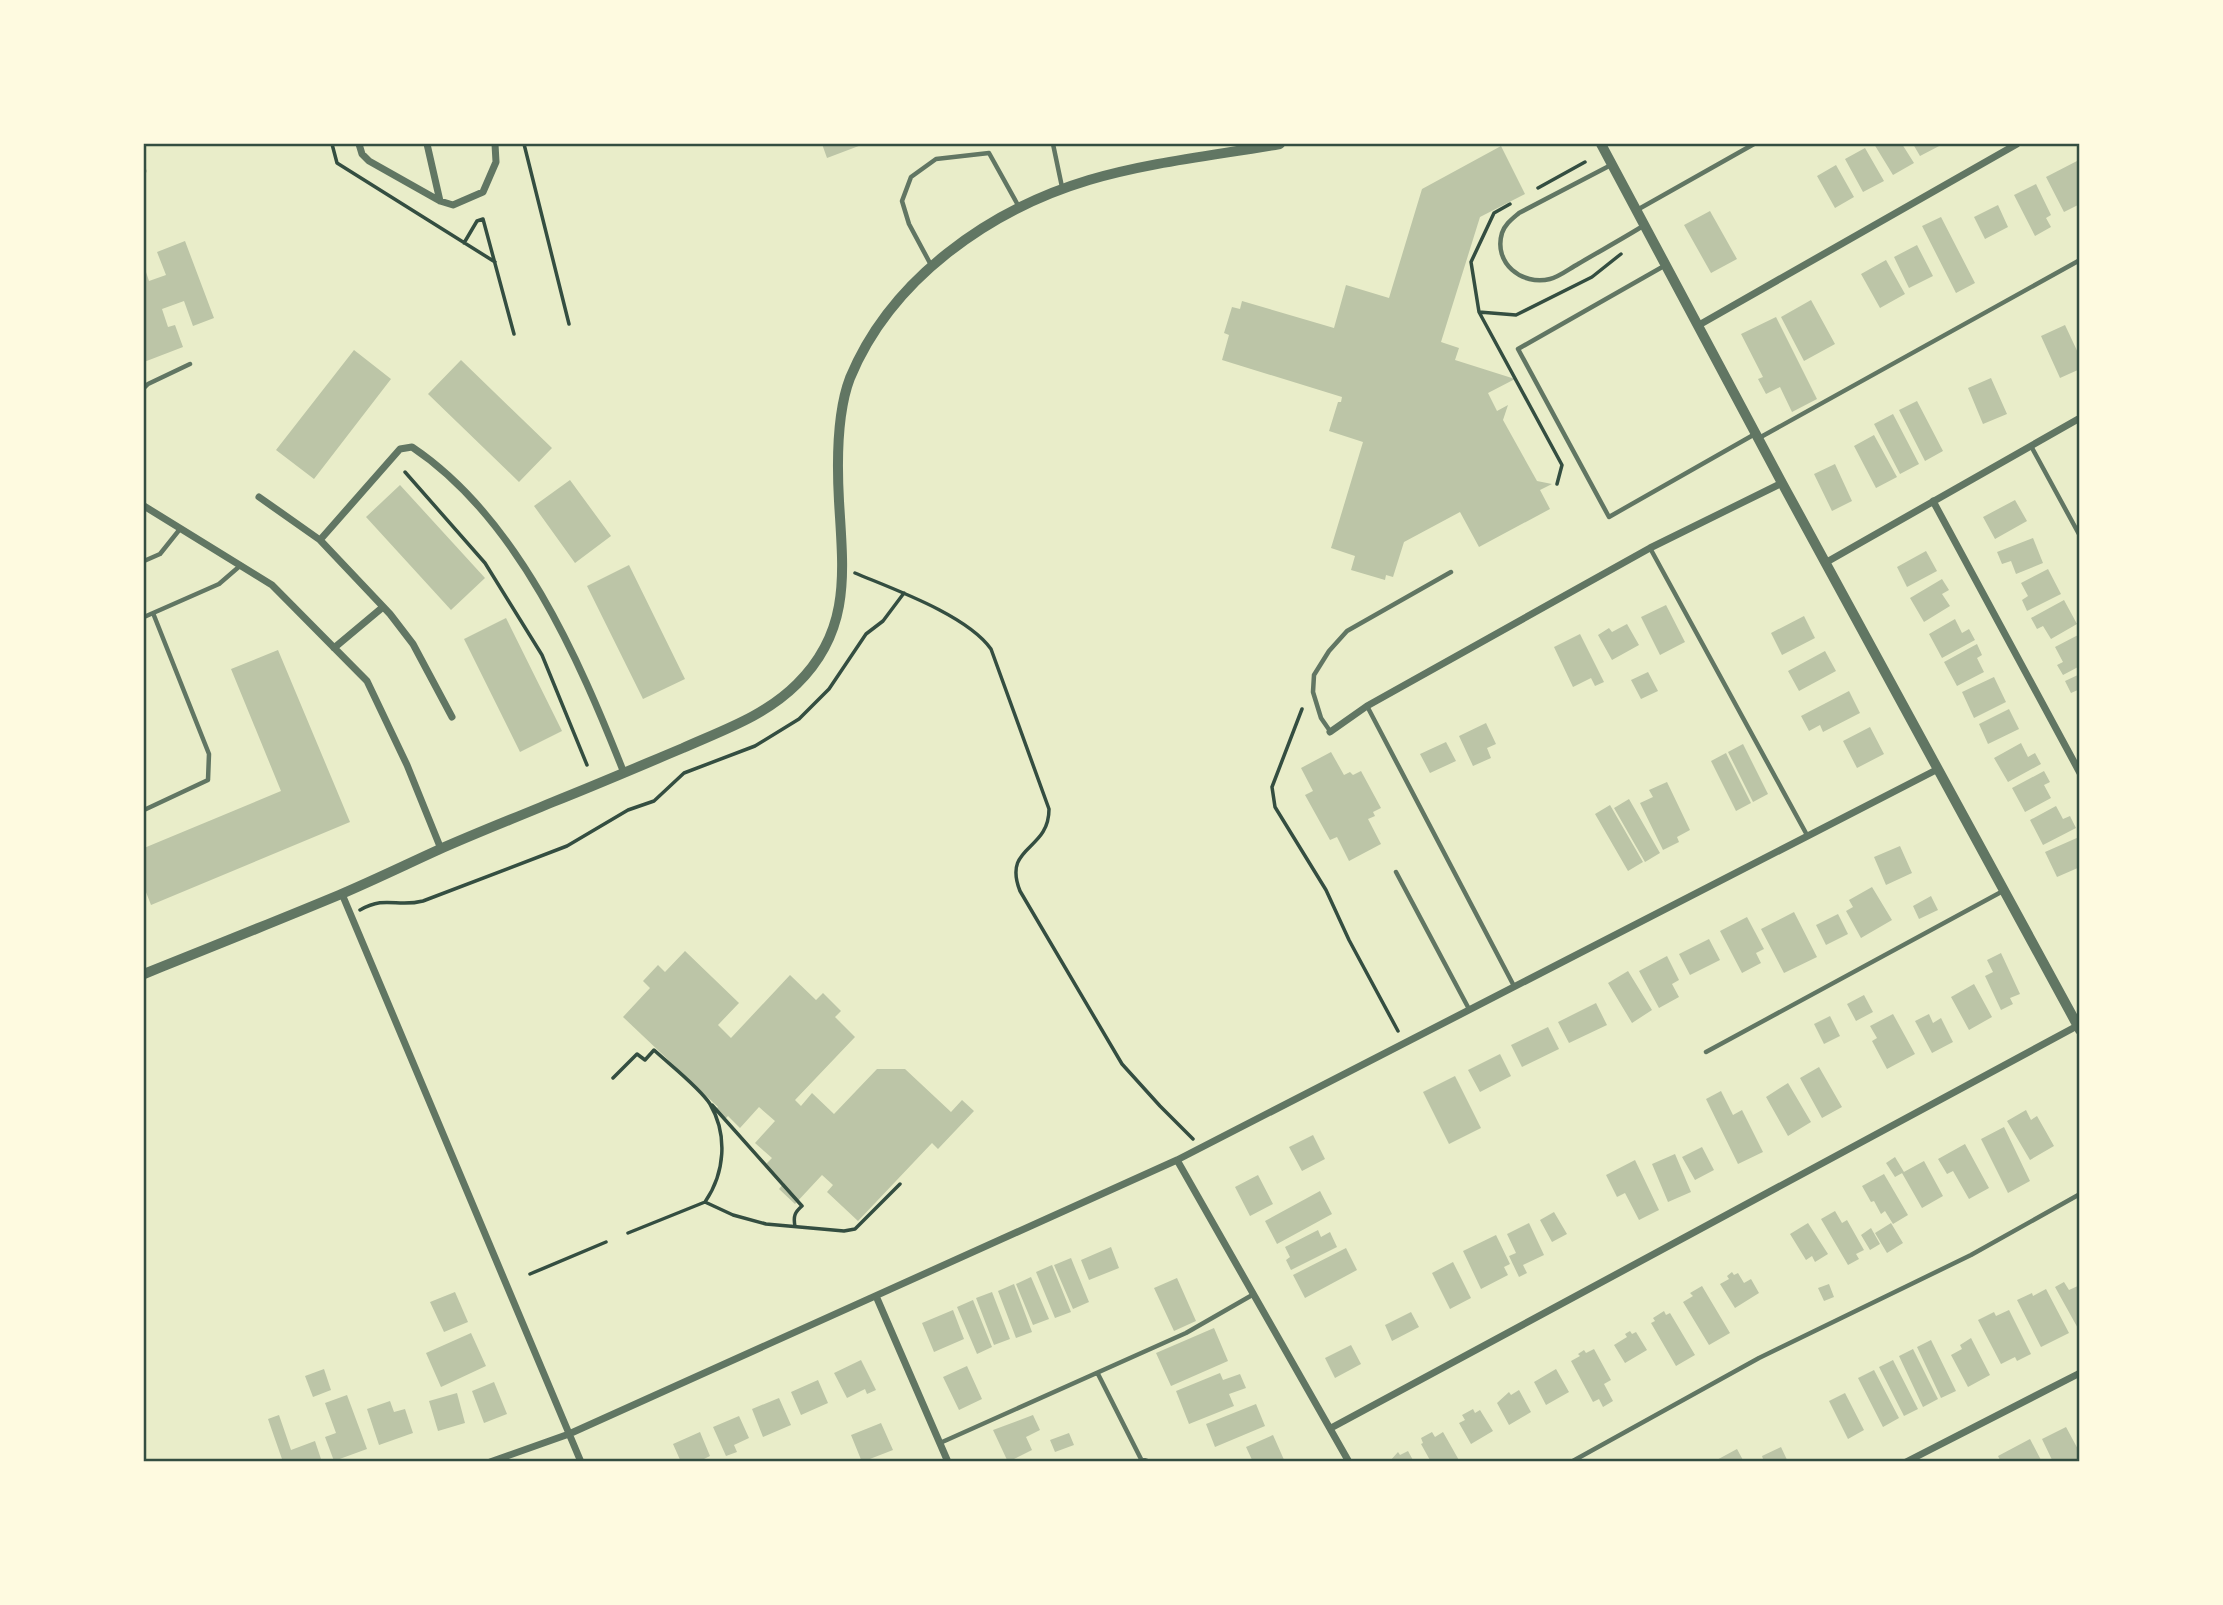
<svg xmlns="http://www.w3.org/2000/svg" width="2223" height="1605" viewBox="0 0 2223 1605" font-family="'DM Sans',sans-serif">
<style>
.building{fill:#bcc5a7}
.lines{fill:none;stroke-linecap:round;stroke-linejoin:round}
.path{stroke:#344e41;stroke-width:3.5}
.service{stroke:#617663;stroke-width:4.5}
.minor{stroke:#617663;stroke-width:7}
.tertiary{stroke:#617663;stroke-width:10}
.neatline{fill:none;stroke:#344e41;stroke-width:2.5}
</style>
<rect width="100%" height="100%" fill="#e9edc9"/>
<path class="building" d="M822,144H864L827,158Z
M1874,144H1902L1914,163L1893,175Z
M1913,144H1943L1920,156Z
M1501,146L1525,194L1480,217L1441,342L1459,348L1455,360L1515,379L1488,393L1497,411L1508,405L1503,420L1537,481L1552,484L1540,490L1550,509L1479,547L1460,512L1404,542L1393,577L1386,575L1385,580L1351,570L1355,556L1331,548L1363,442L1329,431L1338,402H1341L1342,397L1222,360L1229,335L1224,333L1232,307L1240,309L1242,301L1334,328L1346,285L1389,298L1422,189Z
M1865,148L1884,181L1863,192L1845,159Z
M2077,161L2080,166V204L2064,212L2046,177Z
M1836,165L1854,197L1835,208L1817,176Z
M2036,184L2051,215L2046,218L2051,227L2035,236L2014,195Z
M1998,205L2008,227L1985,239L1974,217Z
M1710,211L1737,259L1711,273L1684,225Z
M1941,217L1975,283L1956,293L1922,226Z
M185,241L214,318L193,326L184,301L162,309L168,327L175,325L183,347L144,362V266L149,281L166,275L157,252Z
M1917,245L1933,276L1909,288L1894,257Z
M1886,260L1905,294L1880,308L1861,274Z
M1811,300L1835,344L1804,361L1781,317Z
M1776,317L1817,399L1792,412L1780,387L1766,394L1758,379L1763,377L1741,334Z
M2065,325L2080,357V369L2060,378L2041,336Z
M354,350L391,379L314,479L276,450Z
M461,360L552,448L519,482L428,394Z
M1991,378L2007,414L1983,424L1968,388Z
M1917,401L1943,451L1925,461L1899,410Z
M1893,414L1919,464L1900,474L1874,424Z
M1874,435L1897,477L1876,488L1854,446Z
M1835,464L1852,501L1832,511L1814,474Z
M570,480L611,536L575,563L534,506Z
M400,485L485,578L451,610L366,517Z
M2015,500L2027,521L1995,539L1983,517Z
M2033,538L2043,563L2016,574L2011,561L2002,564L1997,552Z
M1926,551L1937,571L1907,587L1897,567Z
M629,565L685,679L643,699L587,586Z
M2048,569L2061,594L2027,611L2022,600L2028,596L2021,583Z
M1942,579L1949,590L1942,594L1950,606L1924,622L1910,598Z
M2064,600L2077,624L2051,639L2043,626L2037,629L2031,618Z
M1666,605L1685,642L1660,655L1641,617Z
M1804,616L1815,638L1782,655L1771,633Z
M506,618L562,731L520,752L464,639Z
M1955,619L1962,633L1969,629L1975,640L1942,658L1929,634Z
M1627,624L1639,645L1612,660L1598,635L1609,628L1612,632Z
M1580,634L1604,682L1595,686L1591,678L1573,687L1554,647Z
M2080,634V666L2063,675L2057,665L2063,662L2055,647Z
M1977,644L1982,655L1977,658L1984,672L1957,686L1944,662Z
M278,650L350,822L151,905L144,887V848L281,791L231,669Z
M1825,651L1836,671L1799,691L1788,671Z
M1648,672L1658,691L1641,699L1631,680Z
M2080,674V689L2071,693L2065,681Z
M1994,677L2006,702L1974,718L1962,692Z
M1849,691L1860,713L1823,732L1820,725L1809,731L1801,716Z
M2009,709L2019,729L1988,744L1979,724Z
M1486,723L1496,744L1487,748L1491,758L1473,766L1459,736Z
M1870,727L1884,754L1857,768L1843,741Z
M1446,742L1456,761L1430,773L1420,754Z
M2021,743L2028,757L2035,753L2041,764L2008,782L1994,758Z
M1743,744L1768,794L1753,802L1728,752Z
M1331,752L1344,775L1350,772L1353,775L1361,771L1381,808L1373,812L1375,816L1368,819L1381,844L1349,861L1337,837L1330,840L1305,795L1313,791L1301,768Z
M1726,753L1751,803L1736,811L1711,761Z
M2044,771L2050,782L2044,785L2051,798L2025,812L2012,788Z
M1667,782L1690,830L1677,837L1679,842L1663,850L1640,803L1653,797L1649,790Z
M1629,799L1660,853L1645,862L1614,808Z
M1610,805L1643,862L1628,871L1595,814Z
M2056,806L2063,819L2070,816L2076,828L2043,845L2030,820Z
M2079,837L2080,867L2057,877L2045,852Z
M1900,846L1912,873L1886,885L1874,857Z
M1872,887L1892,920L1861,938L1846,911L1853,907L1849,900Z
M1931,896L1938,910L1919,919L1913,906Z
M1794,912L1817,957L1784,973L1761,929Z
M1838,914L1848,934L1826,945L1816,925Z
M1747,917L1764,949L1756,953L1761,963L1742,973L1720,931Z
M1709,939L1720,960L1690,975L1679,954Z
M685,951L739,1003L718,1025L731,1038L790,975L816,1000L823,993L841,1011L835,1017L855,1037L795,1100L801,1106L812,1093L834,1114L877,1069H905L951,1112L962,1100L974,1111L938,1149L932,1143L858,1221L827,1192L833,1185L822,1175L795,1204L779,1189L784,1183L765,1165L772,1158L755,1143L775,1121L759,1107L740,1128L728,1116L725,1119L715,1110L718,1107L623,1017L650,988L643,981L658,965L665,972Z
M2001,953L2020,994L2010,998L2013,1004L2001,1010L1985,976L1993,972L1987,960Z
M1667,956L1679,980L1672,984L1679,997L1659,1008L1639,971Z
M1628,971L1652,1010L1632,1023L1608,983Z
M1974,984L1992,1017L1969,1030L1951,997Z
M1864,995L1873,1012L1856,1021L1847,1004Z
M1596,1003L1607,1025L1569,1043L1558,1022Z
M1893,1014L1915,1054L1887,1069L1872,1041L1877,1038L1870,1026Z
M1929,1014L1933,1023L1941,1018L1953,1042L1932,1053L1915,1021Z
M1830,1016L1840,1036L1824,1044L1814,1024Z
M1548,1027L1559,1049L1522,1067L1511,1045Z
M1500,1054L1511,1076L1480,1092L1468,1070Z
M1819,1067L1842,1107L1822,1118L1800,1078Z
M1455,1076L1481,1128L1449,1144L1423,1092Z
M1788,1083L1811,1122L1788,1136L1766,1097Z
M1721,1091L1733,1115L1742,1110L1763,1152L1738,1164L1706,1099Z
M2026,1110L2031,1120L2037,1116L2054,1146L2030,1160L2007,1121Z
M2004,1127L2030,1181L2008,1193L1981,1139Z
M1313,1135L1325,1159L1302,1171L1289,1147Z
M1965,1144L1989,1188L1969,1199L1953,1171L1947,1174L1938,1159Z
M1702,1147L1714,1170L1695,1180L1682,1157Z
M1675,1154L1691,1192L1668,1202L1652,1164Z
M1895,1157L1904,1172L1895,1177L1886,1163Z
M1635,1160L1659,1210L1639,1220L1625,1193L1617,1197L1606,1175Z
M1924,1161L1943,1196L1922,1208L1902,1173Z
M1884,1174L1908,1215L1893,1224L1885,1211L1881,1214L1874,1201L1871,1202L1862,1186Z
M1258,1175L1273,1204L1250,1216L1235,1187Z
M1320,1191L1332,1214L1277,1244L1265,1221Z
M1835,1211L1842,1223L1847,1220L1864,1250L1856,1254L1859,1259L1848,1265L1821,1219Z
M1554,1212L1567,1234L1552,1242L1540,1220Z
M1529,1223L1544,1255L1523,1265L1527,1273L1519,1277L1509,1256L1516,1253L1507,1234Z
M1808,1223L1828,1254L1815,1262L1812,1256L1806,1260L1790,1234Z
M1891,1223L1903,1243L1887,1253L1875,1233Z
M1871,1228L1880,1244L1870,1250L1861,1235Z
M1318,1230L1321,1237L1330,1232L1337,1247L1291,1270L1286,1260L1290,1257L1285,1247Z
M1496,1235L1510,1264L1504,1267L1508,1275L1481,1289L1463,1251Z
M1111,1247L1119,1268L1089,1280L1081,1260Z
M1346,1248L1357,1270L1305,1298L1293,1275Z
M1071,1258L1089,1302L1073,1309L1054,1265Z
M1453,1262L1471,1298L1450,1309L1432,1273Z
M1052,1265L1071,1312L1055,1318L1036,1272Z
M1732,1272L1734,1275L1738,1273L1744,1283L1751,1279L1759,1293L1735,1308L1720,1284L1729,1279L1727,1276Z
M1031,1277L1049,1319L1033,1325L1016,1284Z
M1177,1278L1196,1321L1174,1331L1154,1288Z
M2064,1282L2069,1290L2080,1285V1332L2055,1287Z
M1014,1284L1032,1332L1016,1338L998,1291Z
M1829,1284L1834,1297L1824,1301L1818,1288Z
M1702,1286L1730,1333L1709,1345L1683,1302L1693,1296L1690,1293Z
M2046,1289L2069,1333L2041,1347L2017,1300L2032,1293L2033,1296Z
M455,1292L468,1322L444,1332L430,1302Z
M992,1292L1010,1339L994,1345L976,1298Z
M973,1300L992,1347L977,1354L957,1307Z
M953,1310L964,1339L934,1352L922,1323Z
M2009,1310L2031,1354L2017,1361L2015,1357L2001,1364L1978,1320L1994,1312L1996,1316Z
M1664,1311L1666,1315L1670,1313L1695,1355L1676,1366L1651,1323L1655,1321L1653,1318Z
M1411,1312L1419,1327L1392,1341L1385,1325Z
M1214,1328L1228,1361L1171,1386L1156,1353Z
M1630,1331L1632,1334L1636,1332L1647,1350L1625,1363L1614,1345L1627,1337L1625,1334Z
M471,1333L486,1366L441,1387L426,1353Z
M1971,1338L1990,1375L1968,1387L1951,1355L1962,1349L1960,1345Z
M1931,1340L1956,1391L1941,1398L1917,1347Z
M1351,1345L1361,1364L1335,1378L1325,1358Z
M1594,1349L1611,1380L1604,1384L1613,1401L1603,1407L1599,1399L1593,1402L1571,1361L1580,1356L1578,1354L1584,1350L1586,1353Z
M1913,1349L1938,1399L1923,1407L1899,1356Z
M861,1360L876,1390L867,1394L865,1389L847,1398L834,1373Z
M1893,1360L1918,1409L1904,1416L1879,1367Z
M967,1366L982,1399L959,1410L943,1377Z
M324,1369L331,1390L313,1397L305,1376Z
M1556,1369L1569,1392L1546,1405L1534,1382Z
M1874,1370L1899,1418L1883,1427L1858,1378Z
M1220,1373L1223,1380L1240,1374L1246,1388L1229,1394L1234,1406L1189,1424L1176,1391Z
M818,1380L828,1403L801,1415L791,1392Z
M494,1382L507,1414L484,1423L472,1391Z
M1519,1390L1531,1412L1509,1425L1497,1403L1509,1392L1511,1395Z
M457,1393L465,1423L438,1431L429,1401Z
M1845,1393L1864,1430L1848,1439L1829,1401Z
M347,1395L367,1449L334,1461L325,1437L336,1433L325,1403Z
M779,1398L791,1425L763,1437L752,1409Z
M390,1401L394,1412L405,1409L413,1433L379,1445L367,1409Z
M1256,1404L1265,1426L1215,1447L1206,1424Z
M1473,1409L1475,1413L1480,1410L1493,1431L1471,1444L1459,1423L1465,1420L1462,1415Z
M279,1415L291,1450L315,1441L322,1462H283L268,1419Z
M1033,1415L1040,1430L1026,1437L1032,1450L1008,1462L993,1430Z
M739,1416L749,1438L734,1445L737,1452L726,1456L713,1427Z
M881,1423L893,1450L862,1462L851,1435Z
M2066,1427L2080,1453V1457L2072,1462H2053L2042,1439Z
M700,1432L710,1456L698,1462H681L673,1444Z
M1432,1432L1435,1437L1443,1432L1460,1462H1431L1421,1444L1423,1443L1421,1438Z
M1069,1433L1074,1445L1055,1452L1050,1440Z
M1273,1435L1285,1462H1253L1246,1447Z
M2030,1439L2042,1462H2001L1998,1456Z
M1781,1447L1788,1462H1764L1762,1456Z
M1737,1449L1744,1462H1713Z
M1408,1451L1414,1462H1389L1398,1452L1400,1455Z"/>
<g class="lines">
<path class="path" d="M332,144L337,163L495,262
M524,144L569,324
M1538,188L1585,162
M1510,204L1494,213L1471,262L1479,312L1562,465L1557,484
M464,243L477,221L483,219L514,334
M1479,312L1516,315L1592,277L1621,254
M405,472L485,563L542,655L587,765
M855,573C893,589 967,615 991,649L1049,809C1049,852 1002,845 1020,891L1122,1064L1160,1106L1193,1139
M1302,709L1272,787L1275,807L1326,890L1349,940L1398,1031
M360,910C387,895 396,908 423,901L567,846L628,810L654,801L684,773L755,746L799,719L829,689L866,634L883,621L904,593
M613,1078L637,1054L645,1060L654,1050C669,1064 700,1088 710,1104C728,1135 725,1173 705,1202
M712,1105L802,1206C795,1212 793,1216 795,1226
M628,1233L705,1202L733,1215L766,1224L844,1231L855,1229L900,1184
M530,1274L606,1242"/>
<path class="service" d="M1053,144L1062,187
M1611,165L1519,213C1512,219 1505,224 1502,233C1493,263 1522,286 1550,279C1559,277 1569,269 1578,264C1600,251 1622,239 1643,226
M144,170V172
M1637,210L1754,144
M931,265L909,224L902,201L911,177L936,159L989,153L1019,207
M1664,266L1518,349L1609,517L1755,434
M144,388L148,384L190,364
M1759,438L2080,260
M2031,446L2080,536
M1650,548L1807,835
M144,561L160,554L180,529
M144,617L219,584L241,565
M1367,706L1514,986
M1330,731L1321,718L1313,692L1314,675L1329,651L1347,631L1451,572
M144,810L208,780L209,754L153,613
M1396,872L1469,1009
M1706,1052L2003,891
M1098,1374L1141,1459L1150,1462
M940,1443L1186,1333L1254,1294
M1571,1462L1759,1358L1971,1255L2080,1194"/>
<path class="minor" d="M359,144L362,154L369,161L440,201L453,205L483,192L496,162L495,144
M427,144L440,201
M1699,325L2017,144
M259,497L320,540L400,449L412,447C518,518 579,659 624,773
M1933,501L2080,773
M144,506L272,585L367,681L407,765L441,849
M320,540L390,614L413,644L452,717
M1825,563L2080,418
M334,648L383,607
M1330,732L1367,706L1650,548L1782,483
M342,894L581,1462
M1177,1160L1349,1462
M876,1296L948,1462
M1331,1428L2077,1026
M490,1462L569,1434L1177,1160L1938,769
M1906,1462L2080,1373"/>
<path class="tertiary" d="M1601,144L1782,483L2080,1030
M144,974C209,948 274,922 339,895C372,881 405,865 438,850C476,833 515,818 553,802C596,785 640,766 683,748C723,730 765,716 797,684C852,630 843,571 839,501C837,465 837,412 850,378C891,279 989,210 1089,180C1150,162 1217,155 1280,144"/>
</g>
<rect width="2223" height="1605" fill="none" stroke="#fefae0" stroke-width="290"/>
<rect x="145" y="145" width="1933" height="1315" class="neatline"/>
</svg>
